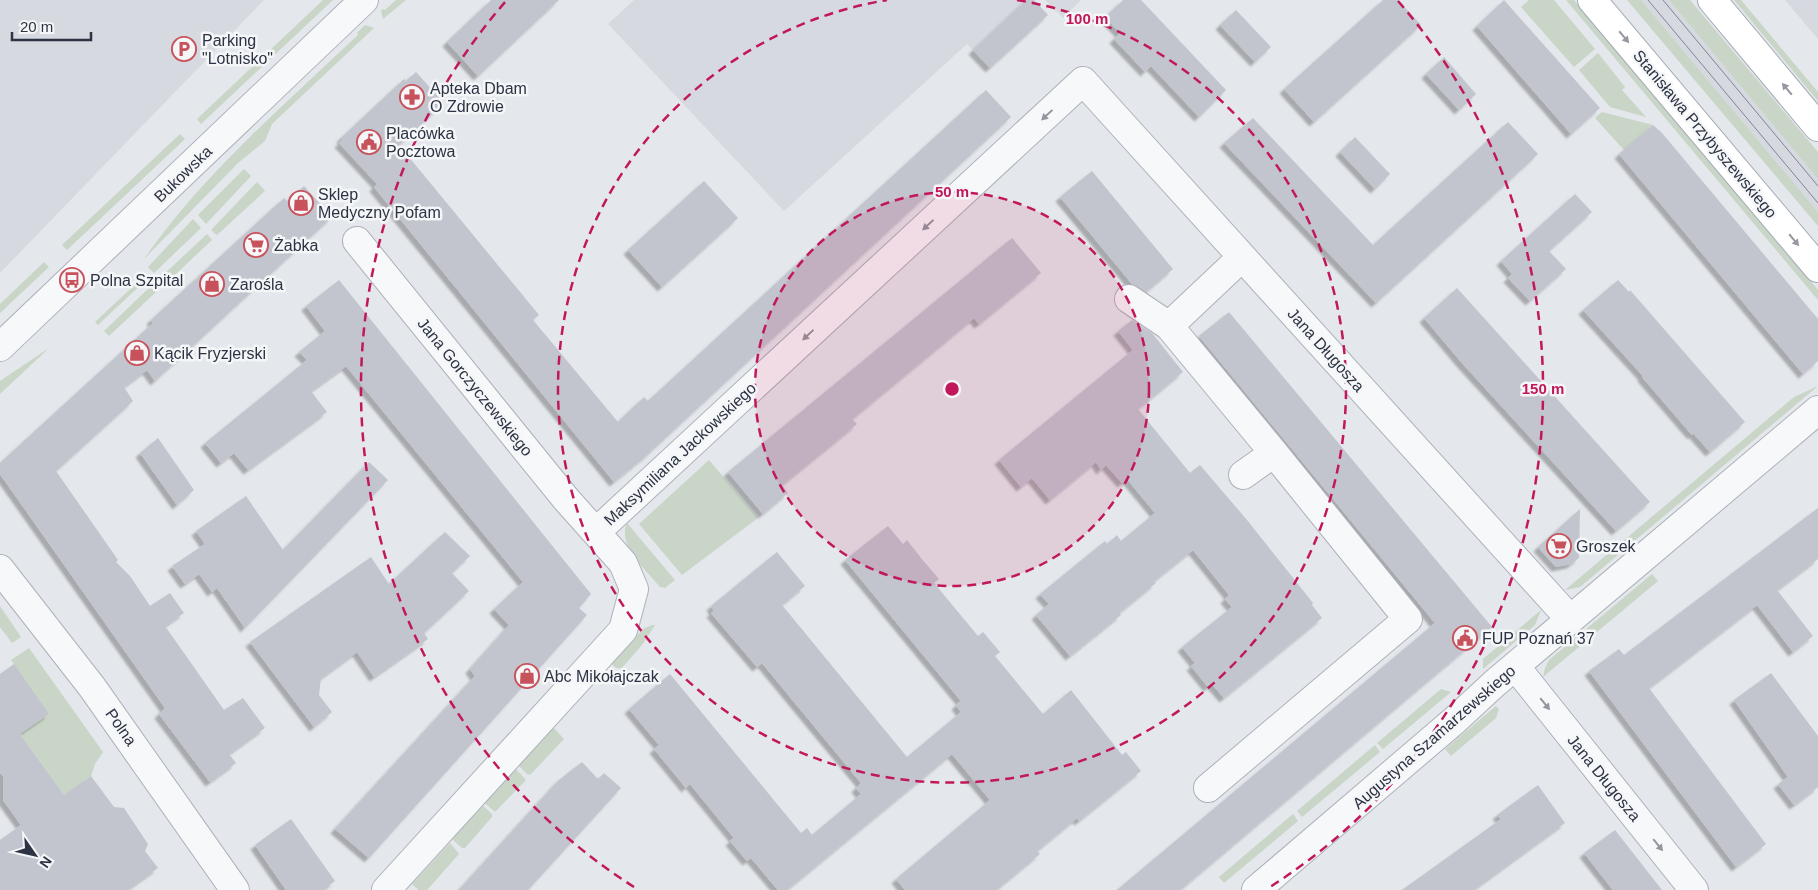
<svg xmlns="http://www.w3.org/2000/svg" width="1818" height="890" viewBox="0 0 1818 890" font-family="Helvetica,sans-serif">
<style>
.built{fill:#d6d9e0}
.green{fill:#c9d5c6}
.building{fill:#c2c5ce;filter:url(#shadow)}
.lines{fill:none;stroke-linecap:round;stroke-linejoin:round}
.minor-casing{stroke:#adb1b9;stroke-width:30}
.major-casing{stroke:#a4aab6;stroke-width:30}
.minor{stroke:#f7f8fa;stroke-width:28}
.major{stroke:#fff;stroke-width:28}
.tram{stroke:#7e8594;stroke-width:1}
.oneway{fill:#9699a1}
.oneway2{fill:#92969e}
.ring{fill:none;stroke:#c2185b;stroke-width:2.5;stroke-dasharray:9 6}
.labels{text-anchor:middle;dominant-baseline:central;stroke-width:5;stroke-linejoin:round;paint-order:stroke}
.poi-label{font-size:16px;fill:#2d3343;stroke:#f4f6f8;text-anchor:start}
.street-label{font-size:16px;fill:#2d3343;stroke:#f4f6f8}
.centre{fill:#c2185b;stroke:#f4f6f8;stroke-width:2.5}
.ring-label{font-size:15px;text-anchor:middle;font-weight:bold;fill:#c2185b;stroke:#f4f6f8;stroke-width:5;stroke-linejoin:round;paint-order:stroke}
</style>
<defs>
<filter id="shadow"><feDropShadow dx="-4.5" dy="4.5" stdDeviation="1" flood-color="#0004"/></filter>
</defs>
<rect width="100%" height="100%" fill="#e4e7eb"/>
<path class="built" d="M0,0H264L0,273Z
M634,0H1026L973,50L967,44L784,211L608,24Z
M1045,0H1081L1063,18Z
M1641,0H1669L1818,179V212Z
M1785,0H1818V39Z"/>
<path class="green" d="M323,0H333L201,124L197,119Z
M396,0H406L383,19L381,11L383,9L385,10Z
M1529,0H1554L1595,49L1574,67L1521,7Z
M1566,0H1574L1585,12L1818,290V300Z
M1627,0H1641L1818,212V226Z
M1669,0H1690L1818,152V179Z
M1734,0H1741L1818,92V101Z
M365,25L374,28L272,124L265,141L238,163L144,259C203,174 283,106 358,35L357,33Z
M1598,53L1625,87L1622,90L1646,117L1610,107L1579,70Z
M1602,112L1653,125L1624,150L1595,118Z
M180,134L185,139L67,250L62,245Z
M244,169L251,176L206,224L198,215Z
M257,182L265,191L217,235L211,230Z
M193,219L201,228L154,273L148,267Z
M207,234L212,240L164,285L159,279Z
M44,262L49,267L0,313V304Z
M143,277L146,280L98,325L95,322Z
M151,286L156,292L109,336L104,331Z
M49,348L0,394V381Z
M1818,386L1580,587L1565,590L1794,397Z
M709,460L758,518L682,575L639,524Z
M627,523L675,580L665,588L660,587C646,570 617,546 627,523Z
M1652,574L1658,581L1543,677L1545,668L1549,660Z
M0,606L21,637L12,643L0,627Z
M1541,610L1535,625L1483,669V659Z
M652,625H655L642,645L622,668H616L611,663L643,629Z
M29,648L103,752L95,764L91,776L64,795L20,734L14,664L11,660Z
M1441,689L1451,692L1383,749L1377,743Z
M1496,706L1499,709L1496,718L1451,756L1445,749Z
M553,727L564,739L531,774L528,775L519,766Z
M1375,745L1380,752L1302,817L1297,811Z
M516,769L526,780L495,812L485,803Z
M483,806L492,814V817L465,848H462L452,839Z
M1293,814L1298,821L1224,883L1219,877Z
M450,843L459,854L427,890H419L412,884Z"/>
<path class="building" d="M491,0H559L478,76L447,42Z
M1026,0H1034L1048,15L990,68L973,50Z
M1123,0H1141L1226,90L1199,117L1151,66L1145,72L1114,39L1120,33L1105,17Z
M1383,0H1398L1421,25L1314,122L1284,89Z
M1504,0L1600,108L1571,134L1477,26Z
M1236,10L1271,47L1255,62L1220,25Z
M1444,57L1476,94L1459,110L1426,74Z
M416,72L444,103L399,145L539,315L533,320L618,422L644,397L648,401L986,90L1011,117L647,455L614,482L374,187L377,184L339,143L343,140L341,138L404,79L406,81Z
M1253,118L1373,245L1508,122L1538,154L1376,303L1224,143Z
M1653,125L1662,133L1818,319V361L1803,374L1619,154Z
M1355,137L1390,174L1375,189L1340,152Z
M1092,171L1173,269L1146,292L1132,284L1060,197Z
M704,181L738,218L662,287L628,250Z
M304,186L332,217L155,381L147,370L124,387L133,401L56,471L118,560L116,562L130,576L150,606L170,593L184,613L165,626L224,710L243,698L265,728L229,754L236,763L210,782L159,714L165,708L0,474V463L153,323L151,320L284,198L287,201Z
M1575,194L1592,212L1549,251L1566,269L1530,301L1508,278L1512,274L1501,261Z
M1012,238L1041,273L979,324L974,318L852,419L857,424L782,485L788,493L763,514L728,472Z
M339,280L591,594L579,608L587,615L369,858L335,829L475,676L470,669L509,625L494,609L523,582L346,366L311,391L327,412L248,470L234,453L221,463L205,443L307,360L299,352L325,331L306,306Z
M1618,280L1629,292L1630,290L1745,422L1710,452L1693,433L1692,435L1642,377L1643,376L1583,310Z
M1457,288L1650,502L1616,531L1462,363L1424,318Z
M1229,312L1492,627L1180,890H1117L1435,623L1199,336Z
M1132,320L1152,333L1183,372L1138,409L1190,473L1200,465L1247,520L1313,603L1312,605L1322,618L1224,698L1212,684L1208,687L1191,666L1195,663L1182,647L1232,607L1225,599L1229,595L1193,550L1154,581L1156,583L1119,613L1121,615L1070,656L1036,615L1049,604L1040,594L1105,541L1107,544L1117,535L1121,541L1155,513L1127,479L1122,483L1106,465L1101,470L1096,462L1050,500L1032,478L1021,487L999,460L1133,350L1118,331Z
M158,438L194,490L177,505L140,453Z
M369,462L388,480L245,628L217,588L212,592L199,574L185,584L172,566L205,544L196,531L246,496L283,550Z
M1818,508V559L1777,590L1813,636L1793,652L1757,605L1649,688L1766,844L1736,867L1589,671L1619,649L1624,655Z
M1580,509L1579,558L1571,564L1556,567L1538,547Z
M888,526L903,544L907,540L921,558L939,579L934,583L978,636L983,632L1000,652L995,656L1043,714L1071,690L1122,755L1126,752L1141,771L1079,821L1077,818L1037,851L1040,854L996,890H905L896,879L990,800L952,754L787,890H778L751,858L747,861L730,841L734,838L690,784L686,788L654,749L659,745L629,709L670,674L801,833L807,828L812,835L861,794L856,788L861,783L762,663L757,667L711,613L714,611L711,606L777,552L805,586L782,605L907,757L961,712L956,705L961,701L845,560Z
M445,532L470,556L452,573L469,591L424,633L428,639L374,677L357,652L321,678L319,695L332,712L314,727L250,642L371,557L389,584Z
M14,664L49,714L20,734L64,795L91,776L114,807L124,808L148,844L145,851L158,868L127,890H0V840L21,825L3,800V776L0,773V674Z
M1771,673L1818,736V787L1794,805L1778,784L1788,777L1734,700Z
M582,762L598,779L604,773L621,788L528,890H459L559,780Z
M1538,785L1565,823L1473,890H1402L1501,819L1497,815Z
M291,819L335,881L323,890H286L255,845Z
M1615,830L1662,890H1613L1584,853Z"/>
<g class="lines">
<defs>
<path id="minor" d="M357,241L566,499L623,563L634,589L623,630L386,890
M1242,257L1169,326L1274,453L1243,475
M1129,299L1169,326
M0,347L364,0
M596,532L1083,81L1570,619
M0,569L92,687L235,890
M1515,666L1694,890
M1208,788L1408,619L1274,453
M1256,890L1455,720L1495,683L1818,410"/>
<path id="major" d="M1592,0L1818,268
M1712,0L1818,127"/>
</defs>
<use href="#minor" class="minor-casing"/>
<use href="#major" class="major-casing"/>
<use href="#minor" class="minor"/>
<use href="#major" class="major"/>
<path class="tram" d="M1648,0L1818,203
M1663,0L1818,186"/>
</g>
<defs><path id="oneway-solid" d="M-6-.8H1V-3.2L6.5 0L1 3.2V.8H-6Z" transform="scale(1.25)"/></defs>
<g class="oneway">
<use href="#oneway-solid" transform="translate(1624 37) rotate(50)"/>
<use href="#oneway-solid" transform="translate(1787 89) rotate(-130)"/>
<use href="#oneway-solid" transform="translate(1794 240) rotate(50)"/>
</g>
<g class="oneway2">
<use href="#oneway-solid" transform="translate(1047 115) rotate(137)"/>
<use href="#oneway-solid" transform="translate(928 225) rotate(137)"/>
<use href="#oneway-solid" transform="translate(808 335) rotate(137)"/>
<use href="#oneway-solid" transform="translate(1545 704) rotate(51)"/>
<use href="#oneway-solid" transform="translate(1658 845) rotate(51)"/>
</g>
<circle cx="952" cy="389" r="197" fill="#c2185b" fill-opacity=".12"/>
<g class="ring">
<circle cx="952" cy="389" r="197"/>
<path d="M1017 0A394 394 0 1 1 887 0"/>
<path d="M634 887A591 591 0 0 1 506 1M1398 1A591 591 0 0 1 1270 887"/>
</g>
<defs>
<symbol id="parking-ring" viewBox="-11 -11 22 22"><circle r="9.5" fill="#f4f6f8" stroke="#c8525c" stroke-width="1.5"/><path d="M-3.5-5.5H1a3.5 3.5 0 0 1 0 7H-1V5.5H-3.5ZM-1-3.4V-.6H.8a1.4 1.4 0 0 0 0-2.8Z" fill="#c8525c"/></symbol>
<symbol id="pharmacy-ring" viewBox="-11 -11 22 22"><circle r="9.5" fill="#f4f6f8" stroke="#c8525c" stroke-width="1.5"/><path d="M-2-6h4v4h4v4h-4v4h-4v-4h-4v-4h4Z" fill="#c8525c"/></symbol>
<symbol id="civic-ring" viewBox="-11 -11 22 22"><circle r="9.5" fill="#f4f6f8" stroke="#c8525c" stroke-width="1.5"/><path d="M-.6-6.5H3V-4.5H.6V-3L4-1V1h2V6H-6V1h2V-1L-.6-3ZM-1.2 2.5V6h2.4V2.5Z" fill="#c8525c"/></symbol>
<symbol id="shop-ring" viewBox="-11 -11 22 22"><circle r="9.5" fill="#f4f6f8" stroke="#c8525c" stroke-width="1.5"/><path d="M-5-2.5h2.3a2.7 3.5 0 0 1 5.4 0H5L5.5 6h-11ZM-1.5-2.5h3a1.5 2.3 0 0 0-3 0Z" fill="#c8525c"/></symbol>
<symbol id="supermarket-ring" viewBox="-11 -11 22 22"><circle r="9.5" fill="#f4f6f8" stroke="#c8525c" stroke-width="1.5"/><path d="M-6-5.5h2.5l.6 2H6L4.5 2H-2.5L-4.4-4H-6ZM-1.5 3.2a1.3 1.3 0 1 0 .1 0ZM3 3.2a1.3 1.3 0 1 0 .1 0Z" fill="#c8525c"/></symbol>
<symbol id="bus-ring" viewBox="-11 -11 22 22"><circle r="9.5" fill="#f4f6f8" stroke="#c8525c" stroke-width="1.5"/><path d="M-5-6H5V4H4V6H2V4H-2V6H-4V4H-5ZM-3.5-4V0h7V-4ZM-3.5 1.2v1.5H-2V1.2ZM2 1.2v1.5H3.5V1.2Z" fill="#c8525c"/></symbol>
</defs>
<g fill-rule="evenodd">
<use href="#parking-ring" x="170" y="35" width="28" height="28"/>
<use href="#pharmacy-ring" x="398" y="83" width="28" height="28"/>
<use href="#civic-ring" x="355" y="128" width="28" height="28"/>
<use href="#shop-ring" x="287" y="189" width="28" height="28"/>
<use href="#supermarket-ring" x="242" y="231" width="28" height="28"/>
<use href="#bus-ring" x="58" y="266" width="28" height="28"/>
<use href="#shop-ring" x="198" y="270" width="28" height="28"/>
<use href="#shop-ring" x="123" y="339" width="28" height="28"/>
<use href="#supermarket-ring" x="1545" y="532" width="28" height="28"/>
<use href="#civic-ring" x="1451" y="624" width="28" height="28"/>
<use href="#shop-ring" x="513" y="662" width="28" height="28"/>
</g>
<g class="labels">
<g class="poi-label">
<text x="202" y="40">Parking<tspan x="202" dy="18">"Lotnisko"</tspan></text>
<text x="430" y="88">Apteka Dbam<tspan x="430" dy="18">O Zdrowie</tspan></text>
<text x="386" y="133">Placówka<tspan x="386" dy="18">Pocztowa</tspan></text>
<text x="318" y="194">Sklep<tspan x="318" dy="18">Medyczny Pofam</tspan></text>
<text x="274" y="245">Żabka</text>
<text x="90" y="280">Polna Szpital</text>
<text x="230" y="284">Zarośla</text>
<text x="154" y="353">Kącik Fryzjerski</text>
<text x="1576" y="546">Groszek</text>
<text x="1482" y="638">FUP Poznań 37</text>
<text x="544" y="676">Abc Mikołajczak</text>
</g>
<g class="street-label">
<text transform="translate(1705 134) rotate(50)">Stanisława Przybyszewskiego</text>
<text transform="translate(183 174) rotate(-44)">Bukowska</text>
<text transform="translate(1326 350) rotate(48)">Jana Długosza</text>
<text transform="translate(475 387) rotate(51)">Jana Gorczyczewskiego</text>
<text transform="translate(680 454) rotate(-43)">Maksymiliana Jackowskiego</text>
<text transform="translate(121 727) rotate(55)">Polna</text>
<text transform="translate(1434 737) rotate(-41)">Augustyna Szamarzewskiego</text>
<text transform="translate(1604 778) rotate(51)">Jana Długosza</text>
</g>
</g>
<circle cx="952" cy="389" r="8" class="centre"/>
<g class="ring-label">
<text x="1087" y="24">100 m</text>
<text x="952" y="197">50 m</text>
<text x="1543" y="394">150 m</text>
</g>
<g transform="translate(35 855) rotate(124)" stroke="#f4f6f8" stroke-width="4" paint-order="stroke">
<path d="M0-4L9 19L0 12L-9 19Z" fill="#2d3343"/>
<text y="-8" font-size="14" font-weight="bold" text-anchor="middle" fill="#2d3343">N</text>
</g>
<path d="M12 32v8h79v-8" fill="none" stroke="#2d3343" stroke-width="2.5"/>
<text x="20" y="32" font-size="15" fill="#2d3343" stroke="#f4f6f8" stroke-width="4" paint-order="stroke">20 m</text>
</svg>
